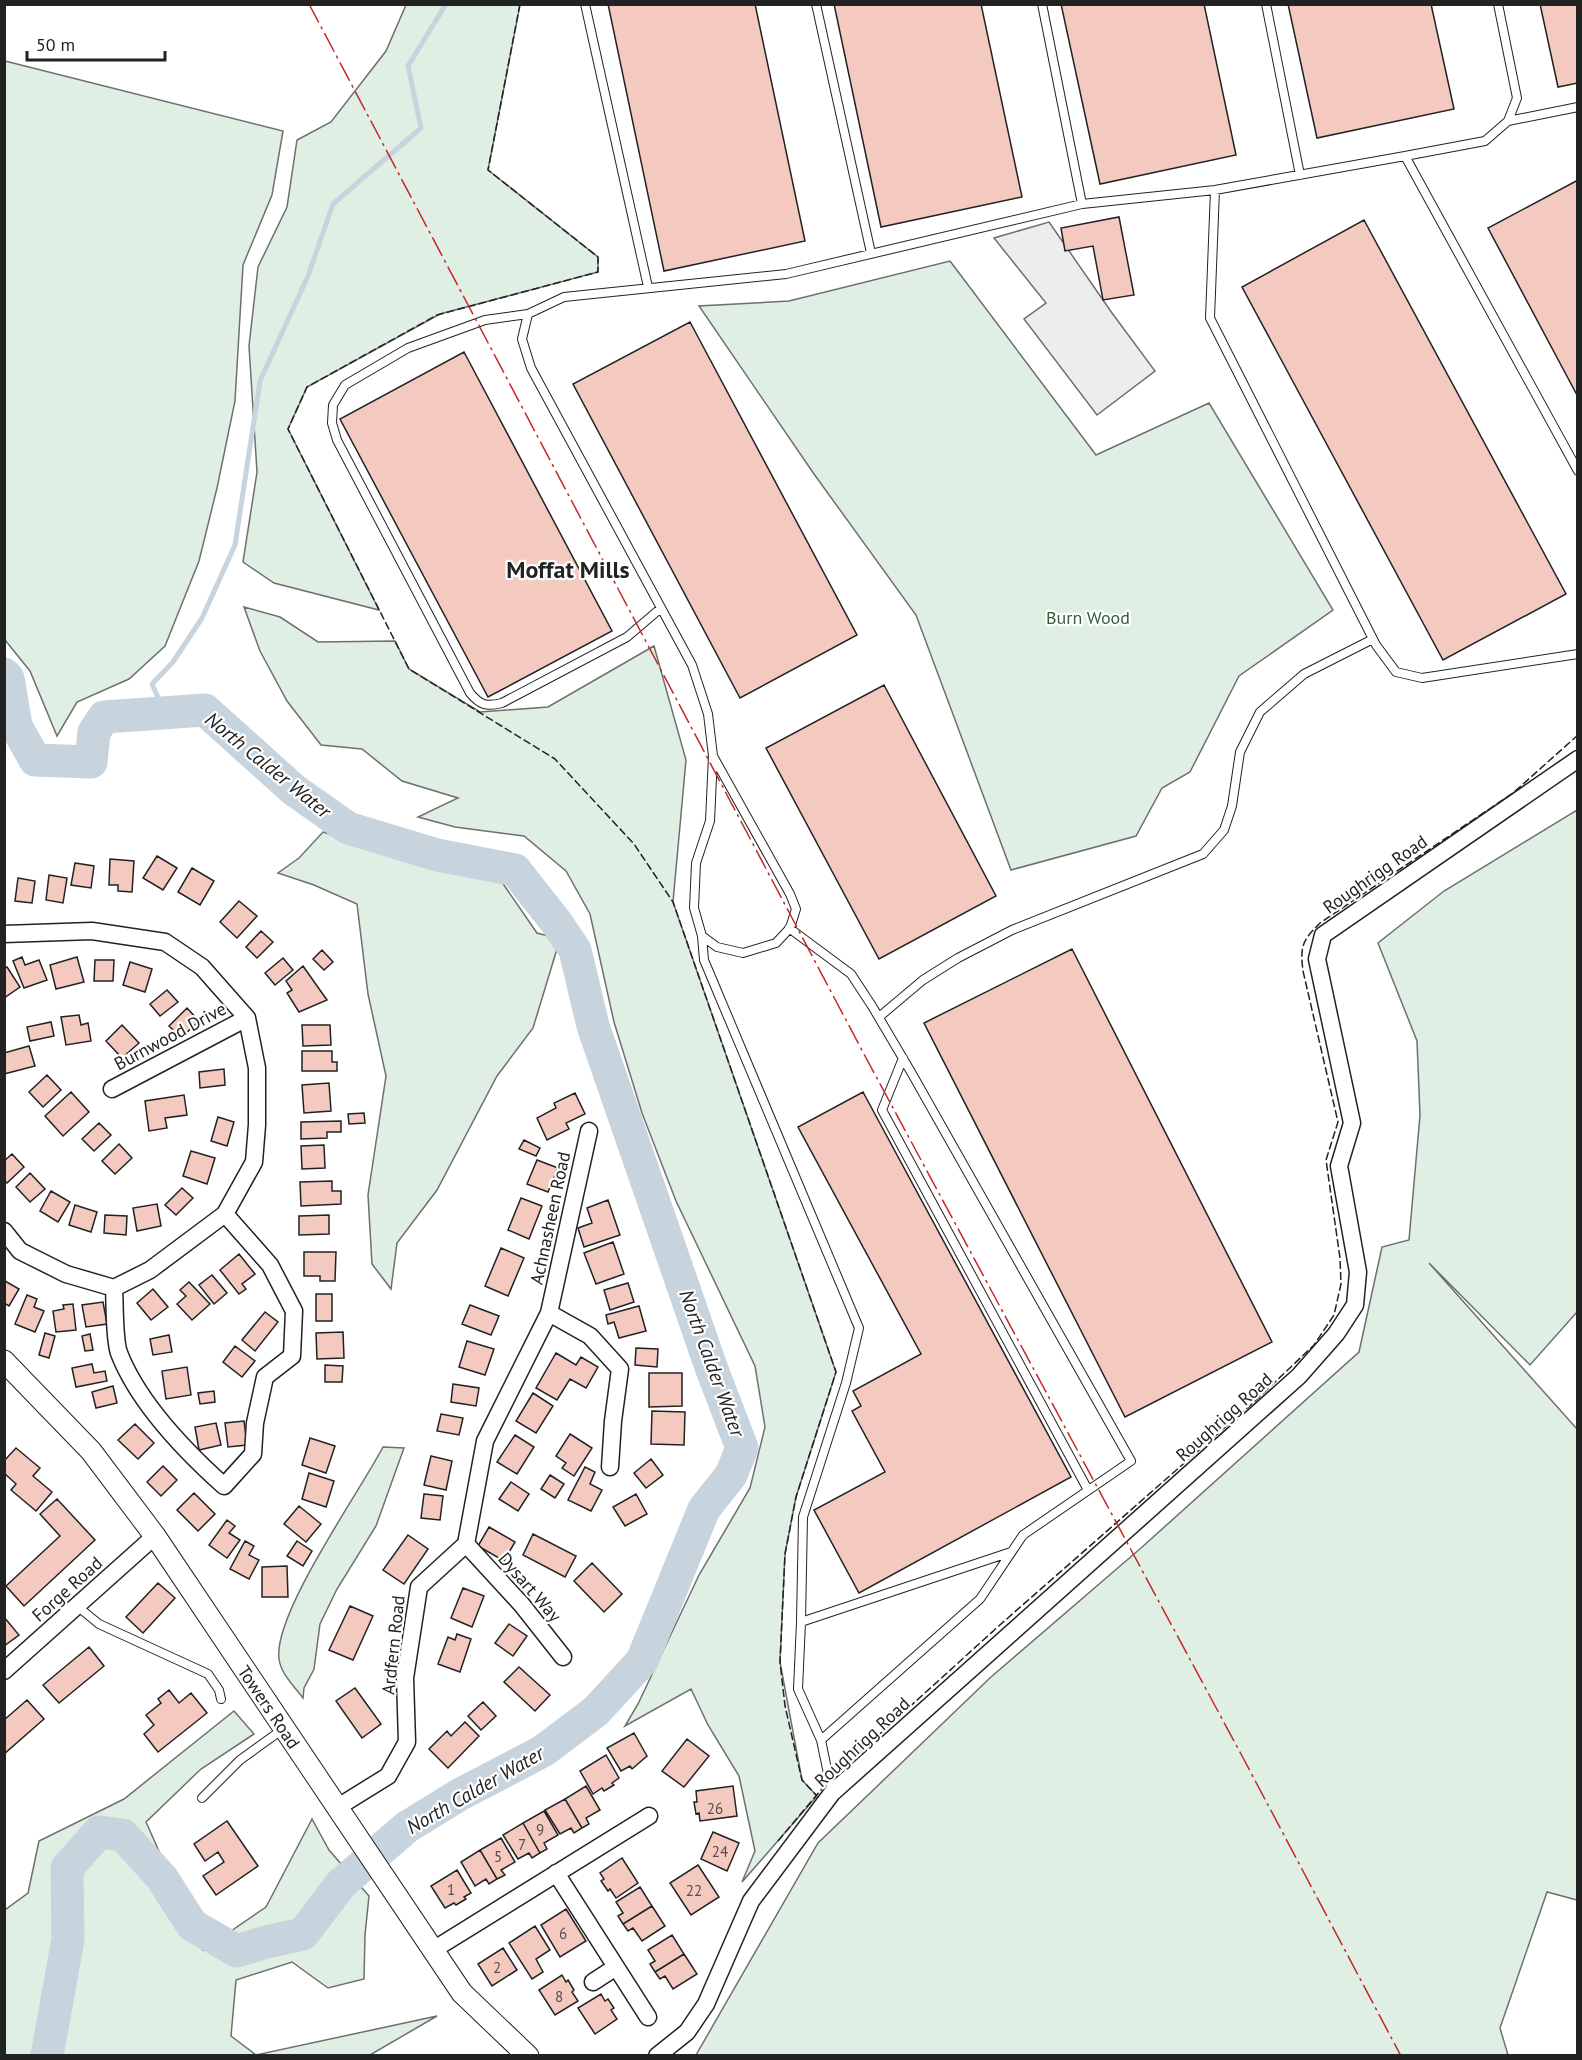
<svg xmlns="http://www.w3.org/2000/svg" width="1582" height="2060" viewBox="0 0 1582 2060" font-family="'PT Sans',sans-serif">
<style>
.green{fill:#e0efe3;stroke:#6f6f6f;stroke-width:1.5}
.parking{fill:#ededed;stroke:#6f6f6f;stroke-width:1.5}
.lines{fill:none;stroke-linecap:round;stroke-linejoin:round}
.stream{stroke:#c7d3dd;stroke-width:5}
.river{stroke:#c7d3dd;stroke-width:33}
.building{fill:#f3c9c0;stroke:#222;stroke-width:1.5}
.service-casing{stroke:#222;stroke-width:10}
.minor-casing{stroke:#222;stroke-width:19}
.tertiary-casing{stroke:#222;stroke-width:23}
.service{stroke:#fff;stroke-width:8}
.minor{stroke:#fff;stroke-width:16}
.tertiary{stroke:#fff;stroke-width:21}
.fence{stroke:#222;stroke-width:1.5;stroke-dasharray:8 3;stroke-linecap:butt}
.power{stroke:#c62828;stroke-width:1.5;stroke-dasharray:21 4.5 3 4.5;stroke-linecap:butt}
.labels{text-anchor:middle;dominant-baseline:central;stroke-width:4.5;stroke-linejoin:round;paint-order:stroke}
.number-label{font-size:15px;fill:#564c4a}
.park-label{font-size:18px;fill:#2f5e38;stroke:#fff}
.street-label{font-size:18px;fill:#222;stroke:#fff}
.water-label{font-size:20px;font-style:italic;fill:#222;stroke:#fff}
.district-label{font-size:24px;font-weight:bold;fill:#222;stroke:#fff}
</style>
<rect width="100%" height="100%" fill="#fff"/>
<path class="green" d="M406,5H520L488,170L598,257V272L440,314L307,387L288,429L379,610L274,583L243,562L257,472L249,346L258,267L287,207L297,140L331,122L386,51Z
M5,61L283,131L272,195L243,265L235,401L217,488L199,561L165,646L129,679L77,702L57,736L30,671L5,640Z
M950,261L1096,455L1209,403L1333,610L1239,676L1190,772L1162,788L1136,836L1011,870L916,615L814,474L699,306L789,301Z
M244,607L280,617L318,642L395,641L409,669L480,712L548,707L654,646L686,760L673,902L836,1372L796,1497L785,1554L780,1662L802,1780L817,1796L742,1882L755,1851L739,1776L708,1725L691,1689L625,1726L638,1704L699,1575L750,1488L765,1427L755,1366L676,1201L642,1113L614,1022L590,914L566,871L524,836L455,827L418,817L458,798L402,781L362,749L321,745L287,701L260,651Z
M1577,810V1312L1530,1365L1429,1263L1577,1429V1900L1547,1892L1500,2028L1508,2055H696L818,1843L991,1677L1141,1548L1359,1352L1382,1247L1409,1240L1420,1115L1417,1041L1378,943L1444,891Z
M323,832L416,861L458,867L497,875L537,933L560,939L533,1028L497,1076L437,1190L397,1243L391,1289L372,1264L368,1195L386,1076L368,994L357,904L314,885L278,873L299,858Z
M383,1447L404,1448L376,1526L337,1589L320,1624L314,1669L304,1688L303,1698C294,1686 281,1674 279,1659C273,1614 359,1493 383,1447Z
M234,1711L254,1734L201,1769L146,1822L203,1950L266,1907L312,1819L329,1850L369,1896L365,1935L364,1979L328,1988L292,1962L236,1980L231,2036L256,2055L437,2016L370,2055H5V1910L28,1893L39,1841L124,1799Z"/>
<path class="parking" d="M1049,222L1112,313L1155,371L1097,415L1024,319L1046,303L994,238Z"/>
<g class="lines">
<path class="stream" d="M164,711L152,684L173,662L202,618L235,545L260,381L308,276L333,204L421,128L408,66L446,4"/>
<path class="river" d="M4,674L8,678L16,726L35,760L91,762L94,732L104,717L205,710L294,790L348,828L437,855L515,870L556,922L575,950L593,1026L711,1367L742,1448L731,1475L704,1509L642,1661L596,1711L543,1751L459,1795L407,1827L341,1884L303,1934L266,1942L237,1951L192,1925L162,1878L123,1835L99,1832L67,1868L68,1939L47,2056"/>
</g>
<path class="building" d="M608,4H755L805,241L664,271Z
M834,4H981L1022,197L881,227Z
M1061,4H1204L1236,155L1100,184Z
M1288,4H1431L1454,109L1317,138Z
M1540,4H1578V83L1558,87Z
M1578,180V397L1488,228Z
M1119,217L1134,295L1103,300L1093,246L1065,251L1061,228Z
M1364,220L1566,594L1443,660L1242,287Z
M690,322L857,635L740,698L573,384Z
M464,352L612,631L488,697L340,419Z
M884,685L996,896L879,959L766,748Z
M157,856L177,868L163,890L143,878Z
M110,859L134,861L132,892L118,891V885H109Z
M75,863L94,866L91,888L71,885Z
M192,868L214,881L200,905L178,892Z
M49,875L67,878L63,903L46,900Z
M18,878L35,881L32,903L15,901Z
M239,901L257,916L237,938L220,922Z
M261,931L273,942L257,958L246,947Z
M1072,949L1272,1342L1125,1417L924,1023Z
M322,950L333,962L324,970L313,959Z
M22,957L25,965L39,960L47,980L24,988L13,961Z
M77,957L84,982L56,989L50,965Z
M283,958L293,970L275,985L265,973Z
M95,960H114L113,981H94Z
M130,962L152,969L145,992L123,985Z
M303,966L327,1000L299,1012L287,993L292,990L286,981Z
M7,967L20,987L4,998V969Z
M167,990L178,1002L160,1016L150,1004Z
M187,1008L199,1021L181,1038L169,1026Z
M79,1015L81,1025L88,1023L91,1041L66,1045L61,1017Z
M51,1022L54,1036L30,1041L27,1027Z
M122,1025L139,1043L122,1058L106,1041Z
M302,1025H330L331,1045L303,1046Z
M29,1046L35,1066L4,1074V1053Z
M302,1051H332V1062H337V1071H302Z
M224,1069L225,1085L200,1088L199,1072Z
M47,1075L61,1090L43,1107L29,1092Z
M329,1083L331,1111L304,1113L302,1085Z
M71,1092L89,1112L63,1136L45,1116Z
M863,1092L1071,1477L859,1593L814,1510L885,1472L852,1411L861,1406L853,1391L921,1354L798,1127Z
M575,1093L585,1114L566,1123L569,1129L547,1140L537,1118L556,1108L554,1103Z
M184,1095L187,1115L165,1118L167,1128L149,1131L145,1101Z
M364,1113L365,1123L349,1124L348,1114Z
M218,1117L234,1122L227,1146L211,1141Z
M341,1121V1132H327V1138L301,1139V1122Z
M99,1123L111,1135L94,1151L82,1139Z
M524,1140L540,1148L536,1156L519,1149Z
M119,1144L132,1158L115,1174L102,1161Z
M324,1145L325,1168L302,1169L301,1146Z
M191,1151L215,1158L207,1184L183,1176Z
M12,1154L24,1167L7,1183L4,1180V1161Z
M537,1160L558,1168L548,1192L527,1184Z
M30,1173L45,1189L30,1202L16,1187Z
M332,1181V1191H341V1204L301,1206L300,1182Z
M182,1188L193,1198L176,1215L165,1205Z
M51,1191L70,1202L58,1222L40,1211Z
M521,1198L542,1206L529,1239L508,1230Z
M608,1200L620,1235L584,1247L578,1228L592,1223L587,1208Z
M157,1204L161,1226L137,1231L133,1208Z
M75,1205L97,1212L91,1232L69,1225Z
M105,1215L127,1216L126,1235L104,1233Z
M329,1215V1234L299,1235V1216Z
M613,1242L624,1274L596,1284L584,1253Z
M501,1248L524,1258L508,1296L485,1286Z
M304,1252H336L335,1281H320V1276H304Z
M239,1254L255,1274L242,1284L246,1289L239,1294L220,1270Z
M212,1275L227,1293L214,1304L199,1285Z
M5,1281L19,1289L9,1306L4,1303Z
M189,1282L210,1304L192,1320L177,1304L186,1296L180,1290Z
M628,1283L634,1302L610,1310L604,1290Z
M153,1289L168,1307L151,1320L137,1303Z
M316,1294H332V1321H316Z
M27,1295L37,1299L34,1307L44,1311L35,1332L15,1324Z
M103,1302L107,1324L86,1327L82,1305Z
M73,1304L76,1330L56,1332L53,1311L64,1309L63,1305Z
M470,1305L499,1316L491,1335L462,1324Z
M639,1306L646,1331L619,1338L614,1322L608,1324L606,1315Z
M265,1312L278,1322L255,1351L242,1340Z
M343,1332L344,1358L317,1359L316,1333Z
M45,1333L55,1336L49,1358L39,1355Z
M90,1334L93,1350L85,1351L82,1336Z
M169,1335L172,1352L153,1355L150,1339Z
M467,1341L494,1349L485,1375L459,1367Z
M235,1346L255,1361L242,1377L223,1362Z
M636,1348L658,1349L657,1367L635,1365Z
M556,1353L576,1365L581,1357L598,1367L586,1388L570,1379L557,1400L536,1388Z
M92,1364L94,1373L105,1371L107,1381L76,1387L72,1368Z
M325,1365L343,1366L342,1382H325Z
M187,1367L191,1395L166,1399L162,1371Z
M649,1373H682V1406L649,1407Z
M453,1384L479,1388L476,1406L451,1402Z
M113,1386L117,1403L96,1408L92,1392Z
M214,1391L215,1402L200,1404L198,1393Z
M533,1393L553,1406L536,1433L516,1421Z
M652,1411L685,1412L684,1445L651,1444Z
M441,1414L463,1418L459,1435L437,1431Z
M244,1421L247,1445L228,1447L225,1423Z
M216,1423L221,1445L199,1450L195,1427Z
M135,1424L154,1443L138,1459L118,1440Z
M570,1434L592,1448L574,1476L562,1468L566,1463L556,1456Z
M515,1435L534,1447L517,1474L497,1462Z
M310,1438L335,1446L326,1473L302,1465Z
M16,1448L40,1468L33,1476L52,1492L36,1511L11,1490L16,1484L4,1473V1461Z
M431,1456L452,1461L446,1490L424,1485Z
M651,1459L663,1475L646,1488L634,1473Z
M163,1466L177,1480L161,1496L147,1482Z
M585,1467L595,1472L590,1484L602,1490L591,1511L568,1500Z
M309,1473L334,1481L326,1507L302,1499Z
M550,1475L564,1484L555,1498L541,1489Z
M511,1482L529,1494L518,1511L499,1499Z
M194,1493L215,1514L198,1531L177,1510Z
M424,1494L443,1496L440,1520L421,1518Z
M636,1494L647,1514L625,1526L613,1507Z
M57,1499L95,1540L24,1606L6,1586L60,1536L40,1514Z
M299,1506L321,1524L306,1542L284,1524Z
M227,1520L235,1526L229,1533L240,1540L227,1558L209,1545Z
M489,1527L515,1542L504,1561L478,1546Z
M533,1534L576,1556L565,1577L523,1555Z
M408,1535L428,1549L404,1584L383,1570Z
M245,1541L254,1546L249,1555L259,1560L249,1579L230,1569Z
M297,1541L312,1551L303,1566L287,1556Z
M592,1563L622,1594L604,1612L574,1581Z
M287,1566L288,1597H262V1567Z
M158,1583L175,1598L143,1633L126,1617Z
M463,1588L484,1596L472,1627L451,1618Z
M350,1606L373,1616L353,1660L329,1650Z
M4,1617L19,1635L4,1646Z
M509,1624L527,1636L513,1656L495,1643Z
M457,1634L471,1639L460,1672L438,1664L448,1637L455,1640Z
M89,1647L104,1666L59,1703L43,1685Z
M519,1667L550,1695L535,1711L504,1682Z
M355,1688L381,1724L362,1738L336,1701Z
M169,1690L179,1703L191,1693L207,1713L158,1752L144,1734L154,1725L146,1715L161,1703L158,1699Z
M27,1700L44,1719L4,1754V1720Z
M483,1702L496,1716L481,1730L468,1716Z
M465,1722L479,1736L448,1768L429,1749L447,1731L451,1736Z
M634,1733L647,1756L632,1769L630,1766L621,1771L607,1748Z
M687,1739L709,1756L684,1787L662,1771Z
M606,1755L619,1778L612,1783L614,1785L604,1791L602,1788L593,1794L580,1771Z
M586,1786L600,1810L586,1818L589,1824L582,1828L565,1799Z
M733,1786L737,1816L700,1821L699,1813L696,1814L694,1802H697L696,1791Z
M565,1799L582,1828L574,1833L571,1828L560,1834L545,1810Z
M544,1811L558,1835L544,1843L547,1849L540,1853L523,1823Z
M227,1821L258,1866L216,1895L203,1876L224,1862L218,1852L205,1861L194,1844Z
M523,1823L540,1853L532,1858L529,1853L518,1859L503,1835Z
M713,1832L739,1843L727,1871L701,1859Z
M501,1838L515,1862L501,1870L505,1875L497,1879L480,1850Z
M480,1850L497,1879L489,1884L486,1879L475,1886L461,1862Z
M622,1858L638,1883L616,1898L610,1889L608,1891L601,1881L604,1879L600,1873Z
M698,1865L719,1897L691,1915L670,1883Z
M457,1870L471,1893L464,1897L466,1899L456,1905L454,1903L445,1908L431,1886Z
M640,1887L652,1906L623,1924L618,1916L623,1913L616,1902Z
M652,1906L665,1926L642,1941L633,1928L628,1931L623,1924Z
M566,1909L586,1941L560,1957L541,1925Z
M535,1926L550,1950L536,1959L543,1972L532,1979L509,1943Z
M672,1935L684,1954L655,1972L650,1964L655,1961L648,1950Z
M503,1948L517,1970L492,1986L478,1964Z
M684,1954L697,1974L673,1989L665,1976L660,1979L655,1972Z
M562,1975L566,1982L568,1980L574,1990L572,1992L578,2001L555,2015L539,1990Z
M601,1994L605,2001L608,1999L614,2008L611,2010L617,2019L595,2034L578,2008Z"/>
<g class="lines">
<defs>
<path id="service" d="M585,4L648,287
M816,4L871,253
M1042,4L1082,204
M1266,4L1300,175
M1508,121L1578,107
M1405,156L1485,141L1508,121L1517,98L1498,4
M1215,190L1210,318L1376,645L1396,672L1422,678L1578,654
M528,314L485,320L408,348L345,385L333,405L332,423L337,440L470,693C480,705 486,707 502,703L627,637L661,608
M713,756L790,894L796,909L790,928L776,943L743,953L717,947L702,936L694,908L696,863L710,821L713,756L708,714L692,665L531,368L522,339L528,314L564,297L786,274L1082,204L1215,190L1405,156L1578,471
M789,928L851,974L872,1006L911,1072L1131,1461L1023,1535L980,1599L821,1740L832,1793
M702,936L704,960L859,1328L846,1383L803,1517L801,1622L798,1689L821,1740
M879,1017L923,980L958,958L1012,930L1203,854L1224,830L1232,806L1240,752L1260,712L1304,674L1373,639
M903,1058L882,1110L1088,1490
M77,1606L99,1624L208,1674L219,1690L221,1699
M801,1622L1011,1552
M202,1798L240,1760L283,1729"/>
<path id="minor" d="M4,934L92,931L165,942L202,967L247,1018L257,1068V1125L254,1162L225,1214L150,1270L114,1288L66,1274L20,1251L4,1231
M112,1089L247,1018
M114,1288C115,1305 114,1339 119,1353C138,1402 185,1451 224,1486L253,1454L255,1423L265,1377L292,1356L294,1311L270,1265L225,1214
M549,1313L590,1336L620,1369L613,1421L610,1467
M466,1544L522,1605L563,1657
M4,1671L155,1536
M338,1807L388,1776L407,1742L405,1678L419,1587L466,1544L485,1441L549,1313L589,1131
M556,1873L648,2017
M433,1950L649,1816
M593,1982L616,1967
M657,2056L687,2032L706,2004L751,1901L832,1793L1299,1376L1336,1334L1355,1305L1358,1272L1339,1166L1352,1123L1317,959L1323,935L1578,759"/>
<path id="tertiary" d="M4,1361L91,1451L155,1536L462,1993L528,2056"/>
</defs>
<use href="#service" class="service-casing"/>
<use href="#minor" class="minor-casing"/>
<use href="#tertiary" class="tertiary-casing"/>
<use href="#service" class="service"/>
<use href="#minor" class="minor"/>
<use href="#tertiary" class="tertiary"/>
<path class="fence" d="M520,4L488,170L598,257V272L437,315L307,387L288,429L409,669L555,759L634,844L673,902L836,1372L796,1497L785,1554L780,1662L785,1706L802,1780L817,1796
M778,1841L830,1779L1001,1624L1255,1401L1314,1345L1334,1315L1341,1284L1340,1258L1326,1160L1338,1122L1303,971C1300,946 1302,941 1320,923L1513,793L1578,735"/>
<path class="power" d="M309,4L865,1056L1241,1754L1401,2056"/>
</g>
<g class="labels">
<g class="number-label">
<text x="715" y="1808">26</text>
<text x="540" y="1829">9</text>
<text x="522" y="1844">7</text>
<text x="720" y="1851">24</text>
<text x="498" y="1856">5</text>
<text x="451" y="1889">1</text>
<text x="694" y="1890">22</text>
<text x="563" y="1933">6</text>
<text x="497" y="1967">2</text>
<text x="559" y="1996">8</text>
</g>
<g class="park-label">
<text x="1088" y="617">Burn Wood</text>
</g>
<g class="street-label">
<text transform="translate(1375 874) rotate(-35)">Roughrigg Road</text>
<text transform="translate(170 1036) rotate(-28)">Burnwood Drive</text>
<text transform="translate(550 1218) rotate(-78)">Achnasheen Road</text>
<text transform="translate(1224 1417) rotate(-42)">Roughrigg Road</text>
<text transform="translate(530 1587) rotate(49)">Dysart Way</text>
<text transform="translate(67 1589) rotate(-42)">Forge Road</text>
<text transform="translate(393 1645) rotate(-84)">Ardfern Road</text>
<text transform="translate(269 1707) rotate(56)">Towers Road</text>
<text transform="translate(862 1742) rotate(-43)">Roughrigg Road</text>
</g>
<g class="water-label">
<text transform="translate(268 765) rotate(39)">North Calder Water</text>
<text transform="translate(712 1363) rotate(70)">North Calder Water</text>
<text transform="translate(475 1790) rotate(-30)">North Calder Water</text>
</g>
<g class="district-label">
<text x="568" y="569">Moffat Mills</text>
</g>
</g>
<rect width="1582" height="2060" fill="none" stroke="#222222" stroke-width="12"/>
<path d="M27 51v9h138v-9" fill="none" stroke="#222222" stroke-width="3"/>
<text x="36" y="51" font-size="18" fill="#222222" stroke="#ffffff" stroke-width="4.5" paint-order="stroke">50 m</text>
</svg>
